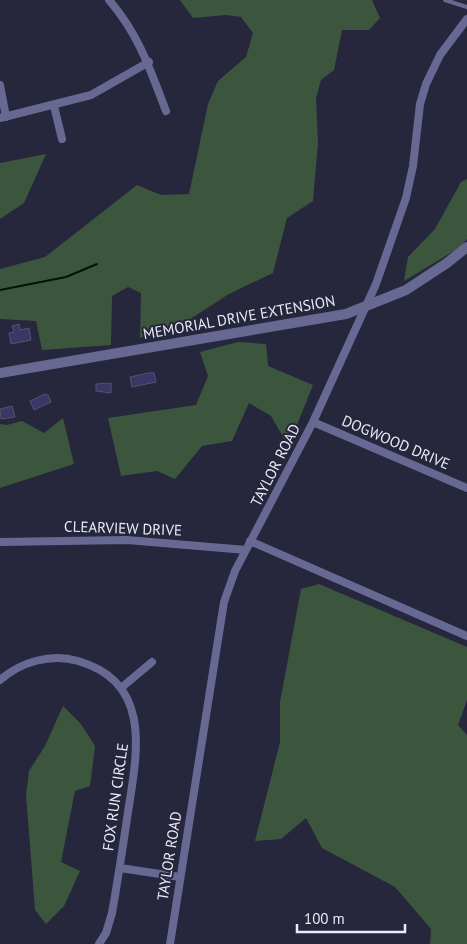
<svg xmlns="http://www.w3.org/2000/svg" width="467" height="944" viewBox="0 0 467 944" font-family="'PT Sans',sans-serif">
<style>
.green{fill:#3c563e}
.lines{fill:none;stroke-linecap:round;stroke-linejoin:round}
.stream{stroke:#011504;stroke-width:2}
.building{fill:#383766;stroke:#53546d}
.service{stroke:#686992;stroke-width:4}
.minor{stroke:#686992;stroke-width:8}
.tertiary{stroke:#686992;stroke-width:10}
.labels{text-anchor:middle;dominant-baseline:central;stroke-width:4;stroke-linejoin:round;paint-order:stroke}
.street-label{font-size:15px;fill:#eaebf9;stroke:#26263c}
</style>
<rect width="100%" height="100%" fill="#26263c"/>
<path class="green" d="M180,0H372L380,18L369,30H342L334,70L321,80L316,98L318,143L313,201L287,218L273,273L229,294L184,323L140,338L141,293L128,287L112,296L111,345L42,350L36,321L0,319V269L45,257L137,185L161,195L189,194L208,104L218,81L246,57L253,33L241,17L226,15L193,18Z
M46,154L24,203L0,219V163Z
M467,179V239L459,248L404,281L408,257L435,229L461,182Z
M238,342L266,344L268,366L313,385L297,425L286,442L271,416L249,403L232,441L202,446L175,479L157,471L121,476L108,418L196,405L208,376L200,352Z
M63,418L74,464L0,488V424L7,425L22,421L44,433Z
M319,584L467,647V700L458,725L467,735V944H430L431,929L395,887L322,848L306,818L281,839L255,841L280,742V702L301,589Z
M63,706L81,724L95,746L90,786L75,791L61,862L80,871L64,906L46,924L35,910L26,795L29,771L45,746Z"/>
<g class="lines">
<path class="stream" d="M0,290L66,277L97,264"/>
</g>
<path class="building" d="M19,324L20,330L29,328L31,340L11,344L9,333L14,332L12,326Z
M148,373H154L156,382L132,387L130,377Z
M111,383V393L96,391V384Z
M45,394L48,395L51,402L34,410L30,401Z
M12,406L15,417L1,419L0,409Z"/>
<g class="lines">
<path class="service" d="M445,0L467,7"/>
<path class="minor" d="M109,0C139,35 150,69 166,111
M0,85L6,117
M54,106L62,139
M0,118L91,95L149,62
M313,422L467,488
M250,541L467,636
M0,542L127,540L246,550
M0,680C21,662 50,653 78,661C153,682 137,754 128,812C123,846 118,879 112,913L106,933L99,944
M121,688L152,662
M120,868L180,877
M170,944L224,602L235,571L313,422L376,284L406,198L413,166L420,104L426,84L440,55L467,19"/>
<path class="tertiary" d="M0,373L346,314L406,290L447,263L467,247"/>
</g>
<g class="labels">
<g class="street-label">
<text transform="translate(239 317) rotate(-10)">MEMORIAL DRIVE EXTENSION</text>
<text transform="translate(396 442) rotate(23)">DOGWOOD DRIVE</text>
<text transform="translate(275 465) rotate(-63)">TAYLOR ROAD</text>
<text transform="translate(123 528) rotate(2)">CLEARVIEW DRIVE</text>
<text transform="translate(115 797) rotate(-82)">FOX RUN CIRCLE</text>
<text transform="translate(169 856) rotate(-81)">TAYLOR ROAD</text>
</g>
</g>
<path d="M297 924v8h108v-8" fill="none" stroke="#eaebf9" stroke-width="2.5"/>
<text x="304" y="924" font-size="15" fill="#eaebf9" stroke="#26263c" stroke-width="4" paint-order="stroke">100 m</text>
</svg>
